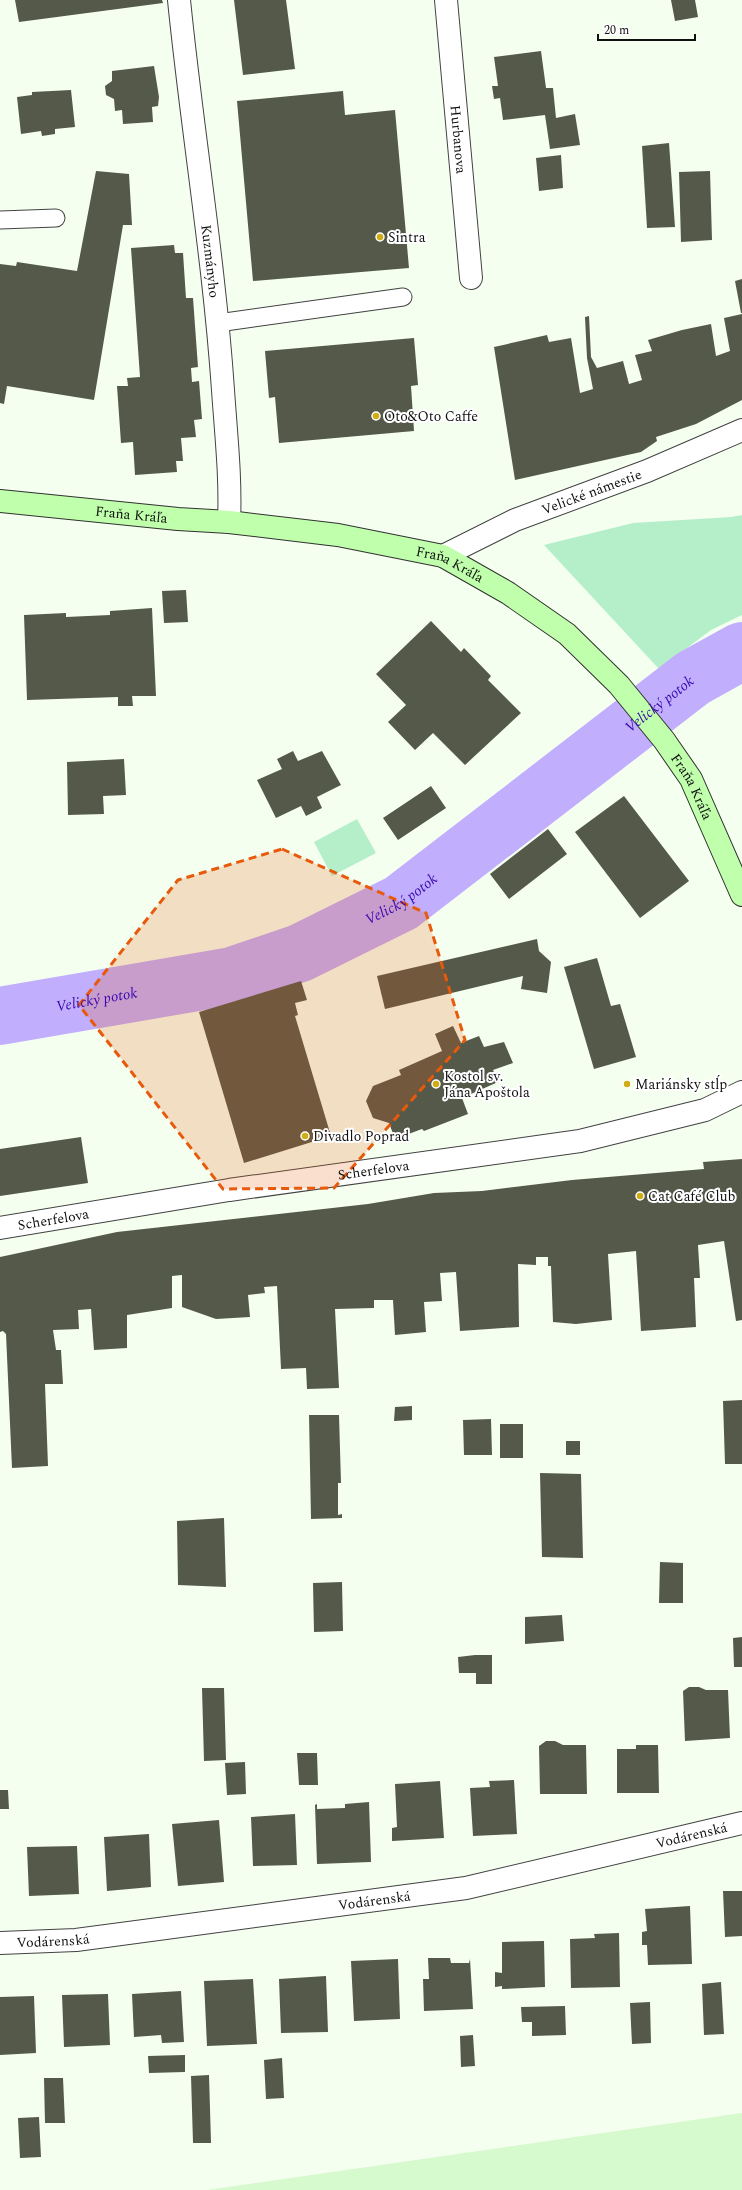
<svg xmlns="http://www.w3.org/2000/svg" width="742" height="2190" viewBox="0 0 742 2190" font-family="Spectral,serif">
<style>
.farmland{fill:#d6f9cd}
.green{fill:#b5efc9}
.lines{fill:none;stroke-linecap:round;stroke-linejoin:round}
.river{stroke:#c1aefd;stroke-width:58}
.building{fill:#55594a}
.lane-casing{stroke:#424242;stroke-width:19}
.street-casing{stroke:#424242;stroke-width:24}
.secondary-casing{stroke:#313131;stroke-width:24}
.lane{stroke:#fff;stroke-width:17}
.street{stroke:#fff;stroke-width:22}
.secondary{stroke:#c0ffab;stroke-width:22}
.marked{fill:#e8590c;fill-opacity:0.2;stroke:#e8590c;stroke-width:3;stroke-dasharray:8 5;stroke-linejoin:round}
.poi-dot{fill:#cfad16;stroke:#fff;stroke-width:1.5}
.labels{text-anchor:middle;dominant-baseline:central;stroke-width:4;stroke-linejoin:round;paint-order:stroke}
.street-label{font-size:14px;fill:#0f0f0f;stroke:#fff}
.poi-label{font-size:14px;fill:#0f0f0f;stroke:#fff;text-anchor:start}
.water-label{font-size:15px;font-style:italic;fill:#3b09b0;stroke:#fff}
</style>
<rect width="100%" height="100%" fill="#f5fff0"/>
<path class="farmland" d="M742,2113V2190H207Z"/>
<path class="green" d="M742,515V615L711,630L659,669L544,545L633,523L731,517Z
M357,819L376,853L332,876L314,842Z"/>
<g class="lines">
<path class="river" id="s1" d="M0,1016L232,976L300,953L401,903L693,678L742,651"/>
</g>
<path class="building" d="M15,0H162L163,3L19,22Z
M234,0H286L295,69L243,75Z
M671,0H695L698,17L675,21Z
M541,51L546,88H553L556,118L575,114L580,145L550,149L545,115L503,120L500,98L494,99L492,86H498L494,57Z
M154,66L159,97L158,106L152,107L153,122L123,124L122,110L115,111L114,99L106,95L105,86L112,81V71Z
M71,90L75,127L55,129V134L42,136L41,131L21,134L17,97L32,95V92Z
M343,91L345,115L395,110L409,268L253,281L237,101Z
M669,143L675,227L647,228L642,146Z
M561,155L563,188L539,191L536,158Z
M96,171L129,174L132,225H123L94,400L7,386L4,404L0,403V264L16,266L17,262L77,271Z
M710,171L712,240L681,242L679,172Z
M174,245L175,253H183L186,298H193L198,367L191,368L192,382L199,381L202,419L194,420L196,437L181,438L183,461H176L177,472L135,475L133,442L121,443L117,386H128L127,378L140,377L131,248Z
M742,279V313H741L735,281Z
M742,314V400L696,424L656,437L657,441L641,452L515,480L494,347L547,335L549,342L571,338L580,393L593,389L587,358L585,317L589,316L591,357L597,368L623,361L629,384L642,380L635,355L652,351L648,340L682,330L711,324L716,356L730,351L724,318Z
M414,338L418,385L411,386L414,431L279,443L275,397L269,398L265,351Z
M186,590L188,622L164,623L162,591Z
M152,608L156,696H132L133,706H118V697L27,700L24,615L66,613V617L110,615V611Z
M431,621L461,652L464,648L491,676L488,680L521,713L465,765L433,733L415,750L388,722L406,705L376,674Z
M293,751L298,761L322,751L341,785L317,797L322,808L306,816L301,806L276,818L257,780L282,769L277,759Z
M124,759L126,795L103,796L104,814L68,815L67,762Z
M431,786L446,808L398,840L383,818Z
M624,796L689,881L640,918L575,832Z
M548,829L567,854L509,899L490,874Z
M537,939L539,951L551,962L547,993L521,989L523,976L385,1009L377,976Z
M597,958L611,1006L620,1004L636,1057L594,1069L564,967Z
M301,981L307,1000L295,1003L298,1015L295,1016L331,1136L244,1163L199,1012Z
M453,1026L461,1043L479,1036L484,1047L504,1042L513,1063L493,1070L498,1082L462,1098L468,1114L424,1131L422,1129L395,1139L389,1123L373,1118L366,1101L373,1086L401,1075L399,1070L442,1051L435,1034Z
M81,1137L88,1183L0,1196V1149Z
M742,1159V1320L736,1321L724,1241L698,1245L700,1278H694L696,1327L641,1331L636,1251L608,1254L612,1320L576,1324L553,1322L551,1266H548V1257H536V1265L518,1264L519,1327L460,1331L456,1272L440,1273L442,1301L424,1302L426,1332L395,1335L393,1300H374V1308L335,1309L339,1388L307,1389L306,1368L281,1369L277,1286L264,1287L265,1293L248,1295L250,1317L216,1319L182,1307V1275L172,1276V1308L127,1315V1348L94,1350L91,1309L78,1310L79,1329L53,1330L56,1350H61L63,1384H45L48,1466L12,1468L6,1334L3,1331L0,1332V1257L117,1232L368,1204L434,1193L482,1191L572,1180L704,1169L703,1162Z
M742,1400V1464H725L723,1401Z
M412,1406V1420L394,1421L395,1407Z
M309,1415H339L341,1483H338V1515L342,1514V1518L311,1519Z
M491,1419L492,1455H464L463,1420Z
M500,1424H523V1458H500Z
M566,1441H580V1455H566Z
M540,1473L581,1474L583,1558L542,1557Z
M224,1518L226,1587L178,1585L177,1521Z
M660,1562L683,1563V1603H659Z
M342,1582L343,1631L314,1632L313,1583Z
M562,1615L564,1641L525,1644V1617Z
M742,1637V1667H734L733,1638Z
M475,1655H492V1684H476V1673H459L458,1657Z
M689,1687H699L706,1690H728L730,1738L685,1741L683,1691Z
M202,1688H224L226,1760L204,1761Z
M546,1741H555L563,1745H586L587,1794H540L539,1746Z
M636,1745H658L659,1793H617V1749H636Z
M297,1753H317L318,1785H299Z
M245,1762L246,1794L227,1795L225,1763Z
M514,1780L517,1834L473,1836L470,1788L490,1787L489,1781Z
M440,1781L444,1838L392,1841V1828L397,1827L395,1784Z
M0,1790H8L9,1809H0Z
M369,1802L371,1862L317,1864L315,1805L317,1804V1809L345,1808V1804Z
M295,1814L297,1865L253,1866L251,1817Z
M219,1820L224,1882L178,1886L172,1824Z
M149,1834L151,1887L107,1891L104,1837Z
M77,1846L79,1894L29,1896L27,1847Z
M723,1891H742V1936L725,1937Z
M690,1906L692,1964L648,1965L647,1945H642V1932L647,1931L645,1909Z
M619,1933L620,1987L571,1988L570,1939L595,1938L594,1934Z
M544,1941L545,1987L502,1989V1986L495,1987V1972L502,1973V1942Z
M428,1958H450L451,1963H469L470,1959L473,2009L424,2011L423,1979H429Z
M398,1959L400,2019L354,2021L351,1961Z
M326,1976L328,2032L281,2033L279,1979Z
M253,1979L257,2044L207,2046L204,1981Z
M721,1982L724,2034L704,2035L702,1984Z
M181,1991L184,2042L162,2043L161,2035L134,2037L132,1994Z
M108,1994L110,2045L64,2047L62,1995Z
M34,1996L36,2053L0,2055V1997Z
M650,2002L651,2043L632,2044L630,2003Z
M565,2006L566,2035L532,2036V2022H522L521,2007Z
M473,2035L475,2066L461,2067L460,2036Z
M185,2055V2072L149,2073L148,2056Z
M282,2058L284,2098L266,2099L264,2060Z
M209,2075L211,2143H193L191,2076Z
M44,2078H63L65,2123H45Z
M39,2117L41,2157L20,2158L18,2118Z"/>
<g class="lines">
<defs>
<path id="lane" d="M0,220L56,218
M218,323L403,297"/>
<g id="street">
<path id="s2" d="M179,0C192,130 214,259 223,390C226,434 231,478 229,522"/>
<path id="s3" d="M446,0L471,278"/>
<path id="s4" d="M443,556L515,520L647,471L742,430"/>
<path id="s5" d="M0,1228L229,1190L580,1141L705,1110L742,1092"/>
<path id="s6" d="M0,1943L76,1940L466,1888L742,1823"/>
</g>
<g id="secondary">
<path id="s7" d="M0,501L178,519L229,522L338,535L443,556L508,593L567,634L619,685L664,740L691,779L742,895"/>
</g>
</defs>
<use href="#lane" class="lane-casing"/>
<use href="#street" class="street-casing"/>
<use href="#secondary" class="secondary-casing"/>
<use href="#lane" class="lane"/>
<use href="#street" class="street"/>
<use href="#secondary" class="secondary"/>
</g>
<path class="marked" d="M282,849L426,913L465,1040L334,1188L223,1189L79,1005L178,880Z"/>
<g class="poi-dot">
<circle cx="380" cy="237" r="4"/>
<circle cx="376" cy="416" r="4"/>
<circle cx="436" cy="1084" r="4"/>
<circle cx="627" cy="1084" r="4"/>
<circle cx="305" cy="1136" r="4"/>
<circle cx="640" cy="1196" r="4"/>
</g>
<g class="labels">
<g class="street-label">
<text stroke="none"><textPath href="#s3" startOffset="140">Hurbanova</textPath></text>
<text stroke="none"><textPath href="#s2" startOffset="263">Kuzmányho</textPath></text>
<text stroke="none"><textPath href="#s4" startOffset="162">Velické námestie</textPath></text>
<text stroke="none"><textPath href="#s7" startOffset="132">Fraňa Kráľa</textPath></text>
<text stroke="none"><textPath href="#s7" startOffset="456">Fraňa Kráľa</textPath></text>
<text stroke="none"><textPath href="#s7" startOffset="792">Fraňa Kráľa</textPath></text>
<text stroke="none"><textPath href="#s5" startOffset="378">Scherfelova</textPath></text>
<text stroke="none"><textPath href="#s5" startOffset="54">Scherfelova</textPath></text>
<text stroke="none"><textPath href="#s6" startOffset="701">Vodárenská</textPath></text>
<text stroke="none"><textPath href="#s6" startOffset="377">Vodárenská</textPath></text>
<text stroke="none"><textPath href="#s6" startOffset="53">Vodárenská</textPath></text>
</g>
<g class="poi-label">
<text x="388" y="237">Sintra</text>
<text x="384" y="416">Oto&amp;Oto Caffe</text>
<text x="444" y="1076">Kostol sv.<tspan x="444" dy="16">Jána Apoštola</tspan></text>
<text x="635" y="1084">Mariánsky stĺp</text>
<text x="313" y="1136">Divadlo Poprad</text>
<text x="648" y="1196">Cat Café Club</text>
</g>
<g class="water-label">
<text stroke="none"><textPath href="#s1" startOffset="746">Velický potok</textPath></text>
<text stroke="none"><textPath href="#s1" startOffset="422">Velický potok</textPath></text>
<text stroke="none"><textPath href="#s1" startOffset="98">Velický potok</textPath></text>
</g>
</g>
<path d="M598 34v6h97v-6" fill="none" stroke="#0f0f0f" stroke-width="2"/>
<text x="604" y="34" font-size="12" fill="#0f0f0f" stroke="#ffffff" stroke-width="3" paint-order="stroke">20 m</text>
</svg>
